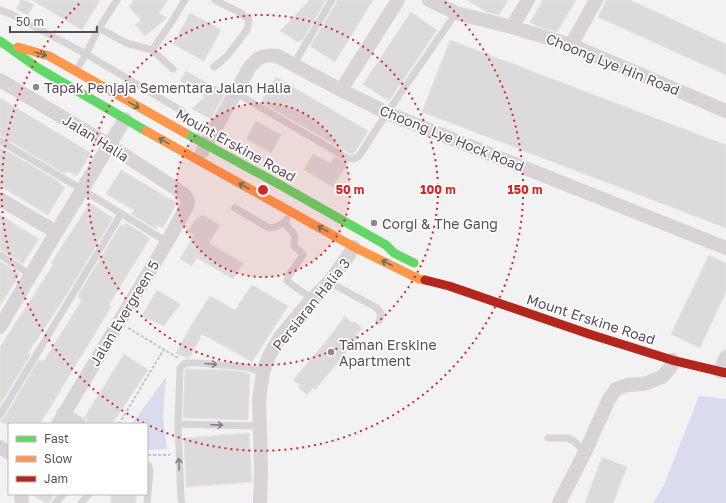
<svg xmlns="http://www.w3.org/2000/svg" width="726" height="503" viewBox="0 0 726 503" font-family="'Golos Text',sans-serif">
<style>
.green{fill:#dadbee}
.building{fill:#dcdadb;stroke:#e5e4e4}
.lines{fill:none;stroke-linecap:round;stroke-linejoin:round}
.path{stroke:#c3c1cb;stroke-width:2;stroke-dasharray:3 2;stroke-linecap:butt}
.lane{stroke:#d7d3d7;stroke-width:7}
.street{stroke:#d7d3d7;stroke-width:14}
.fast{stroke:#63d668;stroke-width:9}
.slow{stroke:#ff974d;stroke-width:9}
.jam{stroke:#b3261e;stroke-width:9}
.oneway{stroke:#5e7560}
.oneway2{stroke:#877b87}
.ring{fill:none;stroke:#d62828;stroke-width:2;stroke-dasharray:2 4}
.poi-dot{fill:#908590;stroke:#fff;stroke-width:1.5}
.labels{text-anchor:middle;dominant-baseline:central;stroke-width:3.5;stroke-linejoin:round;paint-order:stroke}
.street-label{font-size:14px;fill:#5c4b5c;stroke:#fff}
.poi-label{font-size:14px;fill:#5c4b5c;stroke:#fff;text-anchor:start}
.centre{fill:#d62828;stroke:#fff;stroke-width:2}
.ring-label{font-size:12px;text-anchor:middle;font-weight:bold;fill:#d62828;stroke:#fff;stroke-width:3.5;stroke-linejoin:round;paint-order:stroke}
</style>
<rect width="100%" height="100%" fill="#f2f2f2"/>
<path class="green" d="M166,377L163,418L167,449L147,450V424H132Z
M699,396L726,399V503H653L664,485Z"/>
<path class="building" d="M21,0H25L34,5L28,15L16,9Z
M32,0H100L82,30Z
M134,0H168L159,13L167,18L145,36L135,25L141,20L129,7Z
M310,0H326L302,41L300,40L298,42L280,31Z
M337,0H373L335,62L310,46L336,3Z
M467,0H508L499,15L487,12Z
M543,0H576L557,32L537,26L530,22Z
M606,0H630L726,44V75L598,17Z
M411,12L437,30L389,101L363,84Z
M190,13L221,30L204,61L173,44Z
M450,40L726,145V228L422,112Z
M186,71L214,87L215,86L226,91L211,119L192,109L205,96L180,81Z
M276,77L368,131L355,152L353,154L349,153L261,102Z
M0,98L91,153L77,176L67,171L65,174L3,137L0,136Z
M256,121L281,135L271,153L246,139Z
M0,147L60,182L59,184L65,187L48,215L0,186Z
M313,154L330,163L335,156L348,163L333,187L304,170Z
M121,170L177,203L163,228L158,225L156,229L131,214L134,210L106,194Z
M90,203L113,218L69,291L28,353L31,354L0,405V347L53,265L51,263Z
M0,215L39,239L23,264L3,251L0,250Z
M203,215L220,225L209,243L243,263L233,279L197,258L192,266L180,259L194,235L188,231L195,220Z
M126,223L150,238L109,305L111,307L40,424H4L0,421V420L4,418L39,359L43,362L82,300L77,297L121,224L124,226Z
M709,255L726,263V292L700,348L671,334Z
M0,261L20,274L0,306Z
M252,285L288,306L252,362L202,334L190,358H186L176,353L190,327L210,296L235,310Z
M157,290L180,304L164,326L142,316Z
M345,316L352,323L354,321L362,328L356,336L358,338L315,390L313,388L307,395L298,387L300,385L293,380L327,340Z
M124,354L148,370L112,424H87V420L84,418Z
M186,369L227,370L244,372L250,374L248,420L183,418L185,370Z
M249,433L252,482L186,487L184,438Z
M602,457L627,467L613,503H585Z
M30,494H55L49,503H46Z
M111,494H136V503H111Z"/>
<g class="lines">
<path class="path" d="M128,328L178,358
M119,424L164,349
M148,455H170"/>
<path class="lane" d="M0,10L13,15L86,54L182,111
M99,28L126,43L152,50L173,69
M152,50L171,23L185,0
M293,65L332,0
M214,67L227,56L247,30L249,20L241,13L215,0
M76,71L86,54L99,28L117,0
M236,93L347,158L354,159L359,156L387,113L456,13
M0,141L83,190L167,242
M235,208L269,228C275,228 284,224 287,219
M285,221L288,228L293,232L295,237L294,245L295,247L302,253L303,255L288,277L287,281L312,299
M0,255L31,275
M329,282L377,308C381,312 382,316 379,321
M0,415L121,214
M178,424L260,426
M548,438H568L574,441L585,452
M147,465L149,466L150,471L147,503
M55,503L64,494
M81,503L89,494
M182,503L181,499L178,424L180,368L185,363H199L245,367L263,372"/>
<path class="street" d="M429,0L456,13L512,27L571,45L726,111
M512,27L528,0
M571,45L596,0
M0,80L109,145L184,194L188,201L187,206L167,242L58,424
M341,90L398,0
M202,152L248,70C256,58 262,54 277,56L341,90L387,113L726,248
M0,199L56,232
M0,327C41,257 83,188 125,119
M720,371L726,357
M63,414L79,424
M0,447L9,453
M21,494L22,503
M260,503L261,471L259,400L263,372L269,356L280,337L312,299L329,282L346,259L354,247
M559,503L585,452L609,399L616,389L627,385L644,384L662,377L671,367L672,360"/>
<path class="fast" d="M0,41L38,68L146,131
M185,133L282,186L386,245L394,253L414,263"/>
<path class="slow" d="M18,47L49,56L185,133
M146,131L354,247L419,279L425,280"/>
<path class="jam" d="M425,280L449,286L589,334L672,360L726,373"/>
</g>
<defs><path id="oneway-shaft" d="M-6 0H5M1.5-3L5.5 0L1.5 3" fill="none" stroke-width="1.6" stroke-linecap="round" stroke-linejoin="round"/></defs>
<g class="oneway">
<use href="#oneway-shaft" transform="translate(41 54) rotate(16)"/>
<use href="#oneway-shaft" transform="translate(134 105) rotate(29)"/>
<use href="#oneway-shaft" transform="translate(164 141) rotate(-151)"/>
<use href="#oneway-shaft" transform="translate(244 186) rotate(-151)"/>
<use href="#oneway-shaft" transform="translate(323 229) rotate(-151)"/>
<use href="#oneway-shaft" transform="translate(387 263) rotate(-154)"/>
</g>
<g class="oneway2">
<use href="#oneway-shaft" transform="translate(211 364) rotate(5)"/>
<use href="#oneway-shaft" transform="translate(217 425) rotate(2)"/>
<use href="#oneway-shaft" transform="translate(179 464) rotate(-92)"/>
</g>
<circle cx="263" cy="190" r="87" fill="#d62828" fill-opacity=".12"/>
<g class="ring">
<circle cx="263" cy="190" r="87"/>
<circle cx="263" cy="190" r="175"/>
<path d="M144 423A262 262 0 0 1 81 2M445 2A262 262 0 0 1 148 425"/>
</g>
<g class="poi-dot">
<circle cx="36" cy="87" r="4"/>
<circle cx="374" cy="223" r="4"/>
<circle cx="331" cy="352" r="4"/>
</g>
<g class="labels">
<g class="street-label">
<text transform="translate(613 64) rotate(22)">Choong Lye Hin Road</text>
<text transform="translate(96 138) rotate(32)">Jalan Halia</text>
<text transform="translate(452 138) rotate(22)">Choong Lye Hock Road</text>
<text transform="translate(236 145) rotate(29)">Mount Erskine Road</text>
<text transform="translate(311 304) rotate(-51)">Persiaran Halia 3</text>
<text transform="translate(124 313) rotate(-59)">Jalan Evergreen 5</text>
<text transform="translate(591 319) rotate(18)">Mount Erskine Road</text>
</g>
<g class="poi-label">
<text x="44" y="87">Tapak Penjaja Sementara Jalan Halia</text>
<text x="382" y="223">Corgi &amp; The Gang</text>
<text x="339" y="344">Taman Erskine<tspan x="339" dy="16">Apartment</tspan></text>
</g>
</g>
<circle cx="263" cy="190" r="6" class="centre"/>
<g class="ring-label">
<text x="350" y="194">50 m</text>
<text x="438" y="194">100 m</text>
<text x="525" y="194">150 m</text>
</g>
<rect x="8" y="423" width="140" height="72" fill="#ffffff" stroke="#beb7be"/>
<rect x="16" y="436" width="20" height="6" fill="#63d668" stroke="#beb7be"/>
<text x="44" y="443" font-size="12" fill="#5c4b5c">Fast</text>
<rect x="16" y="456" width="20" height="6" fill="#ff974d" stroke="#beb7be"/>
<text x="44" y="463" font-size="12" fill="#5c4b5c">Slow</text>
<rect x="16" y="476" width="20" height="6" fill="#b3261e" stroke="#beb7be"/>
<text x="44" y="483" font-size="12" fill="#5c4b5c">Jam</text>
<path d="M10 26v6h87v-6" fill="none" stroke="#5c4b5c" stroke-width="2"/>
<text x="16" y="26" font-size="12" fill="#5c4b5c" stroke="#ffffff" stroke-width="3" paint-order="stroke">50 m</text>
</svg>
